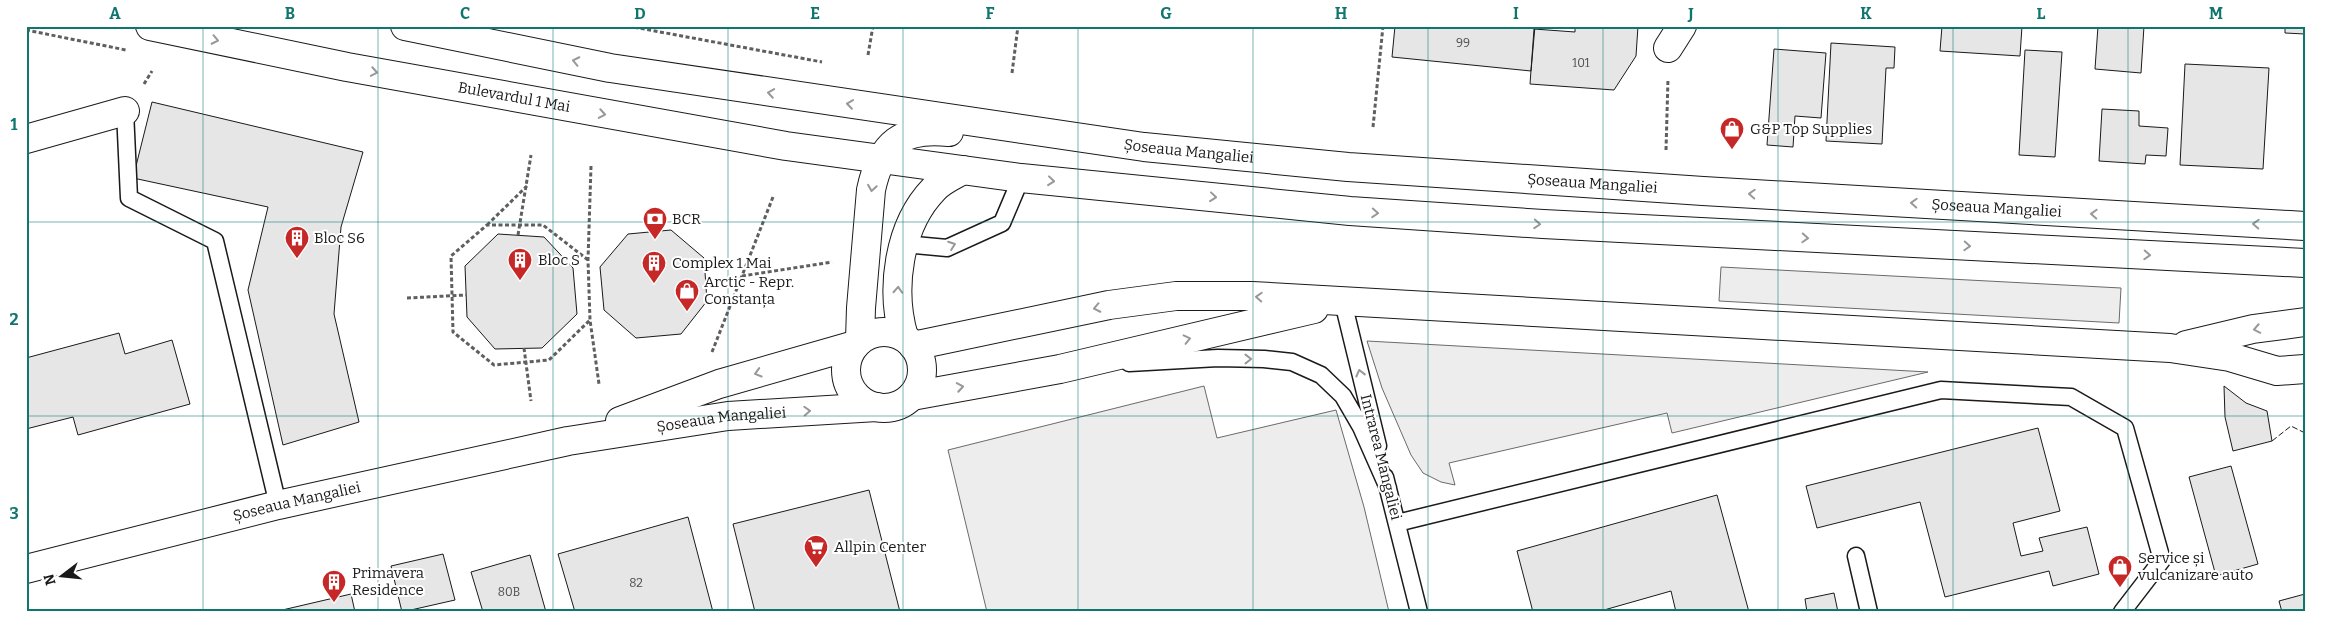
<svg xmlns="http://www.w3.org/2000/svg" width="2331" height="638" viewBox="0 0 2331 638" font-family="Bitter,serif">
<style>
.built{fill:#ededed;stroke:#6a6a6a}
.building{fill:#e6e6e6;stroke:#1a1a1a}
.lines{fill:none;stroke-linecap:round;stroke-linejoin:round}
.lane-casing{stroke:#1a1a1a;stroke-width:19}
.street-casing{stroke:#1a1a1a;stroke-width:30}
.secondary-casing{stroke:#1a1a1a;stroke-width:30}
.primary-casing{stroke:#1a1a1a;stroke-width:30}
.path{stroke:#5f5f5f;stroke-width:3;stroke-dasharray:4 2.5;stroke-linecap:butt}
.lane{stroke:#fff;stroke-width:16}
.street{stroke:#fff;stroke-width:28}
.secondary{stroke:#fff;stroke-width:28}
.primary{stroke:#fff;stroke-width:28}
.fence{stroke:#1a1a1a;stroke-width:1;stroke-dasharray:6 2.5;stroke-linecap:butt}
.oneway{stroke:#989898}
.grid{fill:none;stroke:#0f766e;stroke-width:1;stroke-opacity:0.55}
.labels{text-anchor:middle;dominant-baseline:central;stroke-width:4;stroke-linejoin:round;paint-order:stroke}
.number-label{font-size:12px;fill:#4d4d4d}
.street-label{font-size:15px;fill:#1a1a1a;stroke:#fff}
.poi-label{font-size:15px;fill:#1a1a1a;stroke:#fff;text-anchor:start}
.neatline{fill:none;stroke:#0f766e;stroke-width:2}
.grid-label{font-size:16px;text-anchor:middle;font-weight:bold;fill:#0f766e}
</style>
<rect width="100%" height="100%" fill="#fff"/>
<path class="built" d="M1721,267L2121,288L2119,323L1719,301Z
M1367,341L1928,372L1672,433L1667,413L1449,463L1455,485L1441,482L1423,473L1411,455L1382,388Z
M1204,386L1217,438L1336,410L1364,507L1389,612H987L948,450Z"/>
<path class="building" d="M1395,26H1535L1531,71L1392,57Z
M1575,26H1638L1636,56L1614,90L1530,84L1534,29L1575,32Z
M1942,26H2022L2020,56L1940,51Z
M2098,26H2144L2141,73L2095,69Z
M2285,26H2305V34L2285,33Z
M1831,43L1895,47L1894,68H1886L1882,144L1826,141Z
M1774,49L1826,53L1821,118L1795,116L1793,147L1767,145Z
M2025,50L2062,52L2055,157L2019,155Z
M2185,64L2269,68L2263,169L2180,165Z
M152,102L363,152L341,227L334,314L359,422L283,445L248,290L268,207L133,178Z
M2102,109L2139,111V126L2168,128L2166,156L2146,155L2145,164L2099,161Z
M671,230L704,258L707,301L681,334L636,338L604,310L600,267L628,234Z
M498,234L544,237L573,268L577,314L542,348L495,349L467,317L465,266Z
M119,333L125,354L172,340L190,404L78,435L73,417L26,429V358Z
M2224,386L2246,403L2267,411L2272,441L2233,451L2225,417Z
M2038,428L2060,511L2013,523L2021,556L2043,551L2039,538L2087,527L2099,574L2053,586L2049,571L1945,597L1920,502L1817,528L1806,486Z
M2231,466L2258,564L2216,576L2189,477Z
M869,490L900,612H755L733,524Z
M1717,495L1749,612H1676L1671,591L1597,612H1533L1517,551Z
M688,517L713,612H575L558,554Z
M443,554L455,600L402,612L391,566Z
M530,555L546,612H483L471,572Z
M1834,593L1838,612H1807L1805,599Z
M351,594L355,612H278V611Z
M2305,594V612H2282L2279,601Z"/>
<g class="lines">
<defs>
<path id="lane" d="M125,111L129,198L215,241L278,505
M904,244L947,248L1002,223L1021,178
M1343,302L1378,446
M1129,363L1218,358L1264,359L1292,362L1321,375L1343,396L1361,427L1388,488
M1385,477L1419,612
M1397,523L1941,390L2071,397L2125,428L2162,560L2122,612
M1856,556L1869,612"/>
<path id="street" d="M1668,48L1682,26
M26,139L125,111"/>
<g id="secondary">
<circle cx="884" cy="370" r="38"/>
<path d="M2186,345L2253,329L2305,322"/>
<path d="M913,346L1109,305L1176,296H1252L2170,348L2230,357L2277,371L2305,369"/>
<path d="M912,396L1060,369L1314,309"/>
<path d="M620,421L719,384L855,345"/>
<path id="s1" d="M26,569L278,505L568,441L728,416L877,407"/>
</g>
<g id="primary">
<path id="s2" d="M150,26L347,67L786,146L1021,178L1350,211L1543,224L2305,263"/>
<path id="s3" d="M405,26L610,68L1144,147L1348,167L1703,191L2305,226"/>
<path d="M904,337C890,290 898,226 934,189C942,180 953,176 963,170"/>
<path d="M860,340L861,308L871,190C881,143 902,127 949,132"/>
</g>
</defs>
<use href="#lane" class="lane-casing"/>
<use href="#street" class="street-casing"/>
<use href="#secondary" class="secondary-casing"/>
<use href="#primary" class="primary-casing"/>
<path class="path" d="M628,26L822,62
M26,30L126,50
M868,55L873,26
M1012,73L1018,26
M144,84L152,71
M1373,127L1383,26
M1666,150L1668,79
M591,166L588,260L590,320L599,384
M487,225L527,186
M518,235L531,155
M588,260L543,225H487L451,256L453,332L494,365L549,360L590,320
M742,276L832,262
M407,298L466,295
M524,348L531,401
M712,352L773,197"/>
<use href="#lane" class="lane"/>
<use href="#street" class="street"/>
<use href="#secondary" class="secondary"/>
<use href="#primary" class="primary"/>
<path class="fence" d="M2272,441L2291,426L2305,433"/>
</g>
<defs><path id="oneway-chevron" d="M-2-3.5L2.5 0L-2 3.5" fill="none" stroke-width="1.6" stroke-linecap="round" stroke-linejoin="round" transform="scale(1.25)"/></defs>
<g class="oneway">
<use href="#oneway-chevron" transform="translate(215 40) rotate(12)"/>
<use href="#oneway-chevron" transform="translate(576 61) rotate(-168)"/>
<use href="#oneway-chevron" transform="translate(374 72) rotate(10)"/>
<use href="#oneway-chevron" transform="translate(771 93) rotate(-171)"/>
<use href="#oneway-chevron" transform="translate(850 104) rotate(-172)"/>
<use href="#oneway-chevron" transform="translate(602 114) rotate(10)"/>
<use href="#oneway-chevron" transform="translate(1051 181) rotate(6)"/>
<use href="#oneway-chevron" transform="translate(872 188) rotate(99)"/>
<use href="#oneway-chevron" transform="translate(1752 194) rotate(-177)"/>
<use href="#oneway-chevron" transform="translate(1213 197) rotate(6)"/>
<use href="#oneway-chevron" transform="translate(1914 203) rotate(-177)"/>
<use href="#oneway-chevron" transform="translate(1375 213) rotate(4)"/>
<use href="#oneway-chevron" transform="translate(2094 214) rotate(-177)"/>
<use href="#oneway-chevron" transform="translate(1537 224) rotate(4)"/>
<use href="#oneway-chevron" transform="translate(2256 224) rotate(-177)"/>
<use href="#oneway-chevron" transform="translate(1805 238) rotate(3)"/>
<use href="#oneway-chevron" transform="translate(952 245) rotate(-20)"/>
<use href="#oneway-chevron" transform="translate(1967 246) rotate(3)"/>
<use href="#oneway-chevron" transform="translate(2147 255) rotate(3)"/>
<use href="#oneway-chevron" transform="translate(898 290) rotate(-87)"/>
<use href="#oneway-chevron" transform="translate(1259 297) rotate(-177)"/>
<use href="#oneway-chevron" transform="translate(1097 308) rotate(168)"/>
<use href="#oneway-chevron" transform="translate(2257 329) rotate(169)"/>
<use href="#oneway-chevron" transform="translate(1187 339) rotate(-13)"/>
<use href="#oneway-chevron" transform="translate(1248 359)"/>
<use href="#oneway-chevron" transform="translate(758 373) rotate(164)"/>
<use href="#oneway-chevron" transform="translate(1360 373) rotate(-104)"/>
<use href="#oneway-chevron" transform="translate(960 387) rotate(-10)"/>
<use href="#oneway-chevron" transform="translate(807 411) rotate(-3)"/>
</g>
<path class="grid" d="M203,26V612M378,26V612M553,26V612M728,26V612M903,26V612M1078,26V612M1253,26V612M1428,26V612M1603,26V612M1778,26V612M1953,26V612M2128,26V612M26,222H2305M26,416H2305"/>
<defs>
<symbol id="shop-pin" viewBox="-11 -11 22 30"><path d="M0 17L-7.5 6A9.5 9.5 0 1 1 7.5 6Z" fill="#c62828" stroke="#fff"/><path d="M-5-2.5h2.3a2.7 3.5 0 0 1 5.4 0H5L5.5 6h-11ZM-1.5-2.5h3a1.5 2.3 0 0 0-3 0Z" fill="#fff"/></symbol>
<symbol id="bank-pin" viewBox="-11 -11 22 30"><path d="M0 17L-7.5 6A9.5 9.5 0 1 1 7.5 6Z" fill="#c62828" stroke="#fff"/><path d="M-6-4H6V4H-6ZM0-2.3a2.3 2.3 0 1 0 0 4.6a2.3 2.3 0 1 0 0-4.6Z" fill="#fff"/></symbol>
<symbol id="building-pin" viewBox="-11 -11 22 30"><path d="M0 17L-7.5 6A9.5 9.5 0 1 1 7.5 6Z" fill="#c62828" stroke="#fff"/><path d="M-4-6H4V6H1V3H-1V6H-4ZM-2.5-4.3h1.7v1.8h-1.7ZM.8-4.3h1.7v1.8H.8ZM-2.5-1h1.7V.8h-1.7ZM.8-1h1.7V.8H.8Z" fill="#fff"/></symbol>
<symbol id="supermarket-pin" viewBox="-11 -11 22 30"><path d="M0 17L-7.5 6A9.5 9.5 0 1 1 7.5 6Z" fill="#c62828" stroke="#fff"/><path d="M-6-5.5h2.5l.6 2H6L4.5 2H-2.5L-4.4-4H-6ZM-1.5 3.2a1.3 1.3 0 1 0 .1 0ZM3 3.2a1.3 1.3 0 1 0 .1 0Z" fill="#fff"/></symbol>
</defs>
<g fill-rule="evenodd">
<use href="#shop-pin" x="1718" y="115" width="28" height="38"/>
<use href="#bank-pin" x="641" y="205" width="28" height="38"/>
<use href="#building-pin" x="283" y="224" width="28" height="38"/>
<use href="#building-pin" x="506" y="246" width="28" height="38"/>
<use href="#building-pin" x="640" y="249" width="28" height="38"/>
<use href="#shop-pin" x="673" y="277" width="28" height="38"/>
<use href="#supermarket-pin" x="802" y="533" width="28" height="38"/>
<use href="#shop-pin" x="2106" y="553" width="28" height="38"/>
<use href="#building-pin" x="320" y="568" width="28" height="38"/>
</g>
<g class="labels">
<g class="number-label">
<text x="1463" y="43">99</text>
<text x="1581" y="63">101</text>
<text x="636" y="583">82</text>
<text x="509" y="592">80B</text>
</g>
<g class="street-label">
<text stroke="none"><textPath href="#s2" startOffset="371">Bulevardul 1 Mai</textPath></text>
<text stroke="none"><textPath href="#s3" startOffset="794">Șoseaua Mangaliei</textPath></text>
<text stroke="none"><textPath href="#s3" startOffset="1199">Șoseaua Mangaliei</textPath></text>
<text stroke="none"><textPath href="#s3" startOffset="1604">Șoseaua Mangaliei</textPath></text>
<text stroke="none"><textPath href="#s1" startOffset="712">Șoseaua Mangaliei</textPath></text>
<text transform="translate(1381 457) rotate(76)">Intrarea Mangaliei</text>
<text stroke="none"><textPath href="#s1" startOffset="279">Șoseaua Mangaliei</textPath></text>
</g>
<g class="poi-label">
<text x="1750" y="129">G&amp;P Top Supplies</text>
<text x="672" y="219">BCR</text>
<text x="314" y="238">Bloc S6</text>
<text x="538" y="260">Bloc S</text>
<text x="672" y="263">Complex 1 Mai</text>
<text x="704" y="282">Arctic - Repr.<tspan x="704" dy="17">Constanța</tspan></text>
<text x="834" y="547">Allpin Center</text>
<text x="2138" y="558">Service și<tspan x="2138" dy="17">vulcanizare auto</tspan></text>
<text x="352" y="573">Primavera<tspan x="352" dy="17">Residence</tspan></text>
</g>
</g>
<rect width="2331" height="638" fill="none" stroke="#ffffff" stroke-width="55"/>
<g transform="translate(62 576) rotate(254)" stroke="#ffffff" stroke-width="4" paint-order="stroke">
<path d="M0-4L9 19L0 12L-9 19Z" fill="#1a1a1a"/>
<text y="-8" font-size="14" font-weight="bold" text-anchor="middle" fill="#1a1a1a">N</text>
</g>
<rect x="28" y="28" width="2276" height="582" class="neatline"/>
<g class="grid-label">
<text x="115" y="19">A</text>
<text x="290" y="19">B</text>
<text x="465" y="19">C</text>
<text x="640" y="19">D</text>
<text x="815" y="19">E</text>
<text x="990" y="19">F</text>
<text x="1166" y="19">G</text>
<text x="1341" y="19">H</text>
<text x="1516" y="19">I</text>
<text x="1691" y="19">J</text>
<text x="1866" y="19">K</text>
<text x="2041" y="19">L</text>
<text x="2216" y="19">M</text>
<text x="14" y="130">1</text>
<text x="14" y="325">2</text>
<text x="14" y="519">3</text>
</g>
</svg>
